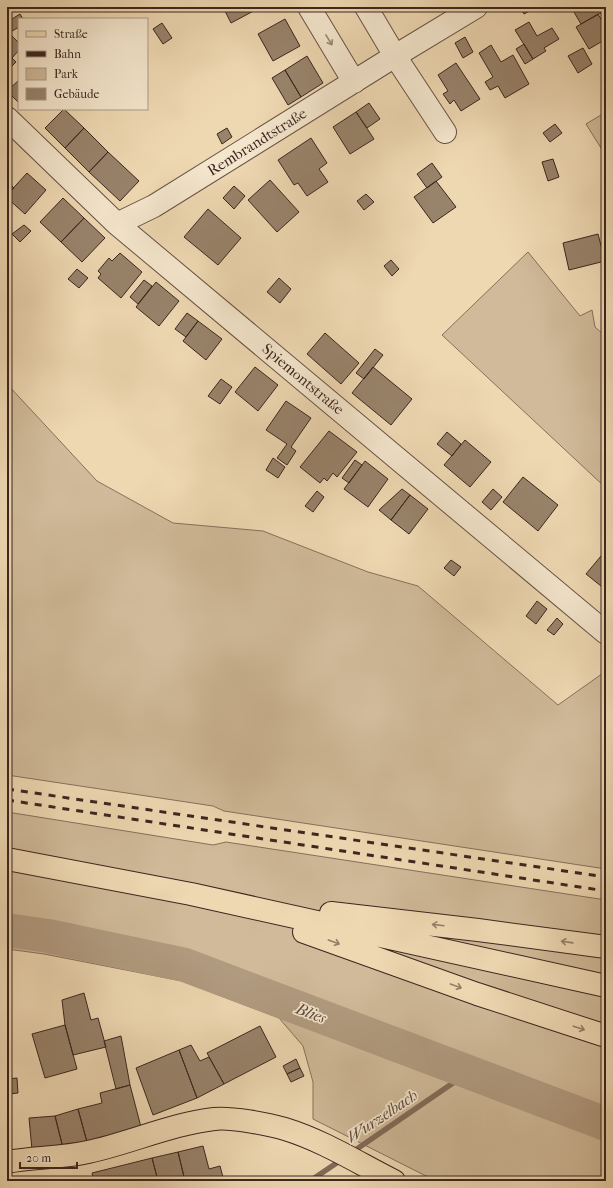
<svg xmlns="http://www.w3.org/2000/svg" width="613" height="1188" viewBox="0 0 613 1188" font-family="'IM FELL French Canon',serif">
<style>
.green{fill:#d0ba99;stroke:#86705c}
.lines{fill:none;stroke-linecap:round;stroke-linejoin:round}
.stream{stroke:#826c59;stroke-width:5.5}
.river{stroke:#b19b80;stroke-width:34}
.building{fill:#98836b;stroke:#3b261f}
.minor-casing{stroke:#685244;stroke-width:24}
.major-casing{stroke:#3b261f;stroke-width:24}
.highway-casing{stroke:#3b261f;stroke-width:24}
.minor{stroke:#f4e6cd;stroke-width:22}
.major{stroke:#eed8b2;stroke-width:22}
.highway{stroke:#eed8b2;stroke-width:22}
.rail{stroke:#3b261f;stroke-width:3;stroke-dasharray:7 7;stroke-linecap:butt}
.oneway{stroke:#988676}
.oneway2{stroke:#947f68}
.labels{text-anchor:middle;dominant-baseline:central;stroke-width:3.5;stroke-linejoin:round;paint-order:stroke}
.street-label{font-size:15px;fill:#3b261f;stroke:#f4e6cd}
.water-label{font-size:16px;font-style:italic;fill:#5e493c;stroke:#f4e6cd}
</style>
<rect width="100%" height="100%" fill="#eed8b2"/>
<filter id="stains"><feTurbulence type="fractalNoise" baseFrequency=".005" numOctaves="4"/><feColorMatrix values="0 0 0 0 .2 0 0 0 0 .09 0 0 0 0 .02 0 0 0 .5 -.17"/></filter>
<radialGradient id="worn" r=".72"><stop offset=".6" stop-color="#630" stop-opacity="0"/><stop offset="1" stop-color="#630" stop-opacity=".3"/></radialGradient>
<path class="green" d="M606,112V156L586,124Z
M528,252L580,316L592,310L595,327L606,337V488L442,335Z
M7,384L97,481L173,523L263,531L368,572L418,586L558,705L606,671V869L224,811L213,806L7,775Z
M7,812L213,845L226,842L606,900V1181H438L428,1177L313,1119V1082L303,1046L279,1018L182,981L44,954L7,949Z"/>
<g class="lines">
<path class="stream" d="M351,1153L469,1072
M310,1181L341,1160"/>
<path class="river" d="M7,930L48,936L185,965L606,1124"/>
</g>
<path class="building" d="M223,7H261L231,23Z
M520,7H537L524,14Z
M571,7H598L601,13L581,24Z
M20,14L23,19H19V27L7,34V22Z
M598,14L606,28V39L589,49L576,27Z
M285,19L300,46L273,61L258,34Z
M529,22L537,36L552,28L559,39L544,48L546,51L533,59L515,30Z
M162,23L172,38L163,44L153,29Z
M9,33L19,43V50L12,58L16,62L7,71V34Z
M465,37L473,52L463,58L455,43Z
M524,44L533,59L525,64L516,49Z
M491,45L501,62L513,55L529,84L505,98L498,86L490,90L485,82L493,77L479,53Z
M583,48L592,64L578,73L568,56Z
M307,56L323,83L301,97L285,70Z
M456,63L480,99L461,111L454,100L450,104L443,94L448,91L438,75Z
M285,70L301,97L288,105L272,78Z
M19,80V103L7,91Z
M369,103L380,119L367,128L356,112Z
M64,109L84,128L65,148L45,128Z
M356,112L374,139L350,154L333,127Z
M555,124L562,133L550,142L543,133Z
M84,128L108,152L89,172L65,148Z
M227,128L232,137L222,144L217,134Z
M311,138L327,163L319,169L328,182L307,196L298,183L294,185L278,160Z
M108,152L139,181L120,201L89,172Z
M553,159L559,177L548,181L542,162Z
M432,163L442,177L427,188L417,174Z
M27,173L46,190L25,214L7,198V195Z
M270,180L299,212L277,232L248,200Z
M7,181L14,188L7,195Z
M436,181L456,207L433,223L414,197Z
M234,186L245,196L234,209L223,198Z
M366,194L374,202L364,210L357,201Z
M63,198L84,218L61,242L40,222Z
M208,209L241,238L218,265L184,237Z
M84,218L105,238L82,262L61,242Z
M24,225L31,231L20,242L12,234Z
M598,234L605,261L569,270L563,243Z
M120,253L142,272L121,298L98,278L101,274L98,271L109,258L112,261Z
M391,260L399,269L392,276L384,266Z
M77,269L88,278L79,288L68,279Z
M279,278L291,289L280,303L267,292Z
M144,280L152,286L138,304L130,297Z
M156,282L179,301L159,326L136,307Z
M187,313L198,321L186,337L175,329Z
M198,321L222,339L206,360L183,341Z
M325,333L359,363L341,384L307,354Z
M375,349L383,355L364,379L356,373Z
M255,367L278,385L258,411L235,392Z
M373,367L412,399L391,425L352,393Z
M221,379L232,387L220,404L208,396Z
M286,401L311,418L291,447L296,451L287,465L277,458L287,444L266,430Z
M329,431L357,452L337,477L333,473L327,481L324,478L320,483L300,467Z
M447,432L461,444L452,456L437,444Z
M465,440L491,462L470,487L444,465Z
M273,458L285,467L278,478L266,470Z
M355,460L362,465L349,483L342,478Z
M365,461L388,479L368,507L344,489Z
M523,477L558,505L538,531L503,502Z
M402,489L410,495L391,520L379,510Z
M493,489L502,497L491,510L482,502Z
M317,491L324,497L313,512L305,506Z
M410,495L428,509L409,534L391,520Z
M606,550V590L586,574Z
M451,560L461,567L454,576L444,568Z
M537,601L547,609L536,624L526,616Z
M557,618L563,624L554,635L547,630Z
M84,993L91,1020L98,1018L106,1047L73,1055L65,1025L62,1000Z
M65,1025L77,1069L45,1078L32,1034Z
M260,1026L276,1057L224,1084L207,1053Z
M121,1036L130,1085L116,1089L104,1041Z
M191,1045L200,1061L209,1057L224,1084L197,1098L179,1050Z
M179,1050L197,1098L153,1115L136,1068Z
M296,1059L300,1068L287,1074L283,1066Z
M300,1068L304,1076L291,1082L287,1074Z
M17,1078L18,1093L9,1094L7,1079Z
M130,1085L141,1127L87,1142L78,1109L102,1103L100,1093Z
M78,1109L87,1142L63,1148L55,1116Z
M55,1116L63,1148L32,1150L29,1118Z
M203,1146L209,1169L220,1166L224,1181H185L178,1152Z
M178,1152L185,1181H158L152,1158Z
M152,1158L158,1181H94L92,1173Z"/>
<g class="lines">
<defs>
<path id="minor" d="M309,7L354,82
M366,7L395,56L445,132
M7,118L117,224L606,633
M117,224L154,206L395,56L476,7"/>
<path id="major" d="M7,1162C34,1157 61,1158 88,1152C130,1143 171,1124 214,1119C231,1117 268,1124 285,1129C324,1141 358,1163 394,1181"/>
<path id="highway" d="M7,859L191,894L606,986
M331,913L478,930L606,947
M304,932L477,994L606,1036"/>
</defs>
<use href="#minor" class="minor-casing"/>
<use href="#major" class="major-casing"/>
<use href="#highway" class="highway-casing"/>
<use href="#minor" class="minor"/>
<use href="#major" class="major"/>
<use href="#highway" class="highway"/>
<path class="rail" d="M7,789L606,877
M7,800L606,891"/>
</g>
<defs><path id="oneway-shaft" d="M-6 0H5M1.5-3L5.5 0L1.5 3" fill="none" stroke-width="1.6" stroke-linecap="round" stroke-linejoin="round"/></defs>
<use class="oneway" href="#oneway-shaft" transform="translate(329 40) rotate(58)"/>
<g class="oneway2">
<use href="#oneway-shaft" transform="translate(438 925) rotate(-173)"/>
<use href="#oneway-shaft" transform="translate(334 942) rotate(20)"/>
<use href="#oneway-shaft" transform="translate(567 942) rotate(-172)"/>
<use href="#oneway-shaft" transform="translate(456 986) rotate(20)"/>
<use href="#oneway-shaft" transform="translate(579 1028) rotate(18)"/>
</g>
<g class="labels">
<g class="street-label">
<text transform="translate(257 142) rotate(-32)">Rembrandtstraße</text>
<text transform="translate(303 379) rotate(40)">Spiemontstraße</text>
</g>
<g class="water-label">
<text transform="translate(311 1013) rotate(21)">Blies</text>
<text transform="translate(382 1116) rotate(-34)">Wurzelbach</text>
</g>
</g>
<rect width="613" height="1188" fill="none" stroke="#eed8b2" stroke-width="24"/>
<rect x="8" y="8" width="597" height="1172" fill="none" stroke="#3b261f" stroke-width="2"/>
<rect x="12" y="12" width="589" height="1164" fill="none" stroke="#3b261f"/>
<rect x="18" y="18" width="130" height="92" fill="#f4e6cd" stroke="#aa9987"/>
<rect x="26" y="31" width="20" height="6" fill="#eed8b2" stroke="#aa9987"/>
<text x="54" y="38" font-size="12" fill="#3b261f">Straße</text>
<rect x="26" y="51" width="20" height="6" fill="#3b261f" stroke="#aa9987"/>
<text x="54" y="58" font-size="12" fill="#3b261f">Bahn</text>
<rect x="26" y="68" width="20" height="12" fill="#d0ba99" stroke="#aa9987"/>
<text x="54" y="78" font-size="12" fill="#3b261f">Park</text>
<rect x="26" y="88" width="20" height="12" fill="#98836b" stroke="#aa9987"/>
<text x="54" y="98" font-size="12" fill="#3b261f">Gebäude</text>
<path d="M20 1162v6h57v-6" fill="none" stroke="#3b261f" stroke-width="2"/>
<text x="26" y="1162" font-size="12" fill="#3b261f" stroke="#f4e6cd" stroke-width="3" paint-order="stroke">20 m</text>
<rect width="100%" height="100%" filter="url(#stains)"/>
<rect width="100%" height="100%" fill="url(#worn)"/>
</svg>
